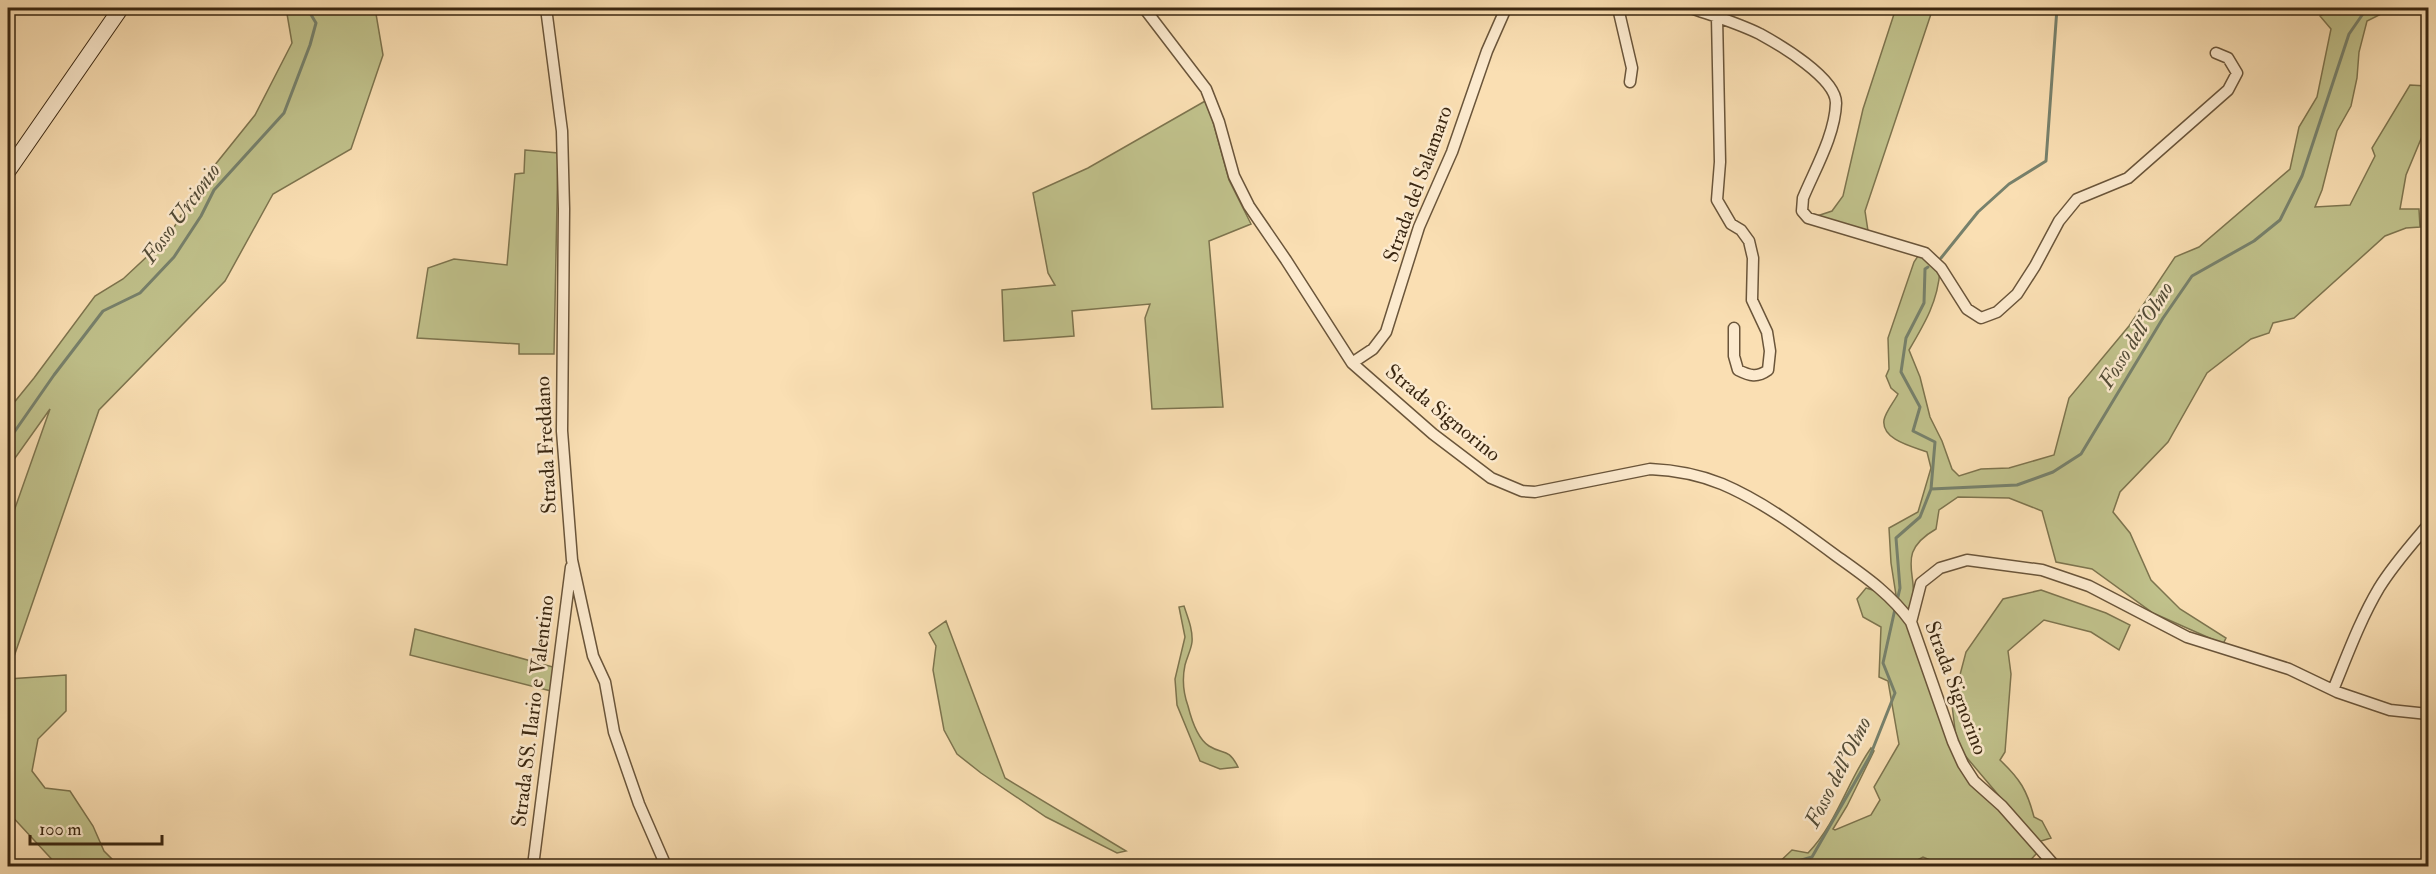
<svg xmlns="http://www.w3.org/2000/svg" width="2436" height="874" viewBox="0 0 2436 874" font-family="'IM FELL Double Pica',serif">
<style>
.green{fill:#c0c18b;stroke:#7d744e;stroke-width:1.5}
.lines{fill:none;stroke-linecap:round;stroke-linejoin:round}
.stream{stroke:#77816c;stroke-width:3}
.street-casing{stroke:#6a553a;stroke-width:13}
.secondary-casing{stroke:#3a2711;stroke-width:17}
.street{stroke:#fceace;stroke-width:10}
.secondary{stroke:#fceace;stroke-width:15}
.labels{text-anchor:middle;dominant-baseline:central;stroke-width:5;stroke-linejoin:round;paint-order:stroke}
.street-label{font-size:21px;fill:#3a2711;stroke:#fceace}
.water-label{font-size:22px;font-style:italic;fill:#534c37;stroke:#fceace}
</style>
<rect width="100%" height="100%" fill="#fadfb3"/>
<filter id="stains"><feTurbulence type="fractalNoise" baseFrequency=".00333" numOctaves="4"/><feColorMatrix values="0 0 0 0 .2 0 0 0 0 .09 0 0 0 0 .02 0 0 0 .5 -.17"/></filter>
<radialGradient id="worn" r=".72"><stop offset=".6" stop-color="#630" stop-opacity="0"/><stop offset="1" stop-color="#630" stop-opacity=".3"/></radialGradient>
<path class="green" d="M286,8H375L383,55L351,149L273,194L225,281L99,410L8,674V528L50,409L8,468V410L34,378L95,296L123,279L169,236L198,186L255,115L292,43Z
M1896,8H1933L1865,211L1868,231L1817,216L1832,211L1843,196L1863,109Z
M2334,8H2393L2367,21L2359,52L2357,78L2351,106L2337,131L2322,190L2315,207L2350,205L2375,156L2372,148L2410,85L2427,86L2428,122L2406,175L2400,209H2419L2420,227L2406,228L2385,236L2294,318L2273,323L2269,333L2251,339L2207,373L2168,442L2120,492L2113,512L2130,533L2151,580L2180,609L2226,638L2223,644L2153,613L2092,569L2056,562L2042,511L2009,498L1958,497L1939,510L1936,529C1889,556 1926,579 1908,612L1896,595L1891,563L1889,528L1918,512L1931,468L1927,452C1914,447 1881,440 1884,420C1886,411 1894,402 1898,394L1891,388L1886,376L1889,369L1888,338L1914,262L1920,253L1940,270C1938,301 1925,323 1909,350L1920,377L1930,417L1942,441L1952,469L1959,476L1981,469L2009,468L2054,455L2069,398L2129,326L2175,257L2199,247L2290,169L2299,127L2317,97L2331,29L2320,16Z
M1207,100L1229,180L1251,224L1209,241L1223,407L1152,409L1145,318L1150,304L1072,311L1074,336L1004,341L1002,290L1055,285L1048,273L1033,193L1088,168Z
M525,150L558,153L554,354H519V344L417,338L428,268L454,259L507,265L515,174L524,173Z
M1866,588L1883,593L1904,617L1954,754L2037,853L2025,866H1945L1923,857L1906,866H1775L1792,850L1808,853C1837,823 1847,782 1871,748L1874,751L1847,806L1833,829L1835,830L1871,815L1880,800L1874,787L1899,744L1888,681L1879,677L1881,627L1863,617L1857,599Z
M2041,590L2106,613L2130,625L2119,650L2091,632L2044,620L2008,651L2011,674L2005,752L2000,760C2020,779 2027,790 2034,817L2042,821L2051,838L2038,842L1957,746L1952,705L1966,652L2003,599Z
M1184,606C1188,618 1193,630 1192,642C1191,650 1187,657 1185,665C1182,679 1183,692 1188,706C1191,718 1198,739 1209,746C1223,755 1228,747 1238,767L1220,769L1200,761L1177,705L1175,679L1185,637L1179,607Z
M946,621L1005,778L1126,851L1117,853L1046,817L981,773L957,754L944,730L933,670L936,646L929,633Z
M415,629L553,667L551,691L410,655Z
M66,675V711L38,739L32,771L45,788L70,791L93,826L104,851L119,866H58L8,812V679Z"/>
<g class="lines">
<path class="stream" d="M1941,258L1978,212L2009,184L2046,161L2057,8
M1928,267L1925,269L1924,303L1906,338L1901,372L1920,407L1913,431L1935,442L1931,489
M8,441L54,375L103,311L140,293L174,257L201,216L214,190L284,113L310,45L316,23L307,8
M1897,601L1900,588L1896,538L1920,517L1931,489L2017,485L2053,472L2081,454L2163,318L2192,276L2254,241L2280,220L2302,176L2349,34L2367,8
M1788,866L1791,863L1812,857L1870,756L1895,693L1883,663L1895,609"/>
<defs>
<path id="street" d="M546,8L562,131L564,209L562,431L572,560L593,656L605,682L614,732L639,804L666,866
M1144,8L1206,89L1219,122L1234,176L1249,206L1286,260L1352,363L1433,434L1491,478L1522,491L1535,492L1650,469C1673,470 1700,475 1722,484C1762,501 1800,529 1835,555C1863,575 1890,593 1911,622L1953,742L1963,764L1974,781L2002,806L2055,866
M1618,8L1632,68L1630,82
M1691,8C1714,16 1738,23 1760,34C1780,45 1836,78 1836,103C1835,135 1815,169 1803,198L1802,211L1808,218L1925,253L1941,268L1967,309L1981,318L1997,312L2017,294L2035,266L2059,221L2077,199L2128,178L2228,90L2237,73L2228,58L2216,53
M1717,17L1720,162L1717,200L1731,224L1741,230L1749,241L1753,258L1752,300L1767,332L1770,351L1768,370C1757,378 1750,376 1738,370L1734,356V328
M1352,363L1373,349L1386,332L1419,227L1452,152L1487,51L1506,8
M1911,622L1921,583L1940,568L1967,560L2042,570L2089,586L2187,637L2289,669L2337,692L2390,710L2428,714
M2333,690C2347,656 2360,620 2379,588C2393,565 2411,545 2428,525
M533,866L571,567"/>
<path id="secondary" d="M8,171L121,8"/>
</defs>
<use href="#street" class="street-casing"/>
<use href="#secondary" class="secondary-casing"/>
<use href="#street" class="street"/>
<use href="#secondary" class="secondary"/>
</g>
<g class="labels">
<g class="street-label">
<text transform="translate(1418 184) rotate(-70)">Strada del Salamaro</text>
<text transform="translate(1443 413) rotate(39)">Strada Signorino</text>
<text transform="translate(546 445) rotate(-93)">Strada Freddano</text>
<text transform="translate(1956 688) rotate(69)">Strada Signorino</text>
<text transform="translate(533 711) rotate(-83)">Strada SS. Ilario e Valentino</text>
</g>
<g class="water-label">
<text transform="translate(181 213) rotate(-54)">Fosso Urcionio</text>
<text transform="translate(2136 335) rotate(-58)">Fosso dell'Olmo</text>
<text transform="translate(1838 772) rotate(-63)">Fosso dell'Olmo</text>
</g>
</g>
<rect width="2436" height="874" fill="none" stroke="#fadfb3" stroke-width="30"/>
<rect x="9" y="9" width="2418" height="856" fill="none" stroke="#3a2711" stroke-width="3"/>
<rect x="15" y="15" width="2406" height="844" fill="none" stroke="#3a2711" stroke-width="1.5"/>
<path d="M30 835v9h132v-9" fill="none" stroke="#3a2711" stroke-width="3"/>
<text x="39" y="835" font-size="18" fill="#3a2711" stroke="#fceace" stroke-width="4.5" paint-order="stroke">100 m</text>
<rect width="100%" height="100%" filter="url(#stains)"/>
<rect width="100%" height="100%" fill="url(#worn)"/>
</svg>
